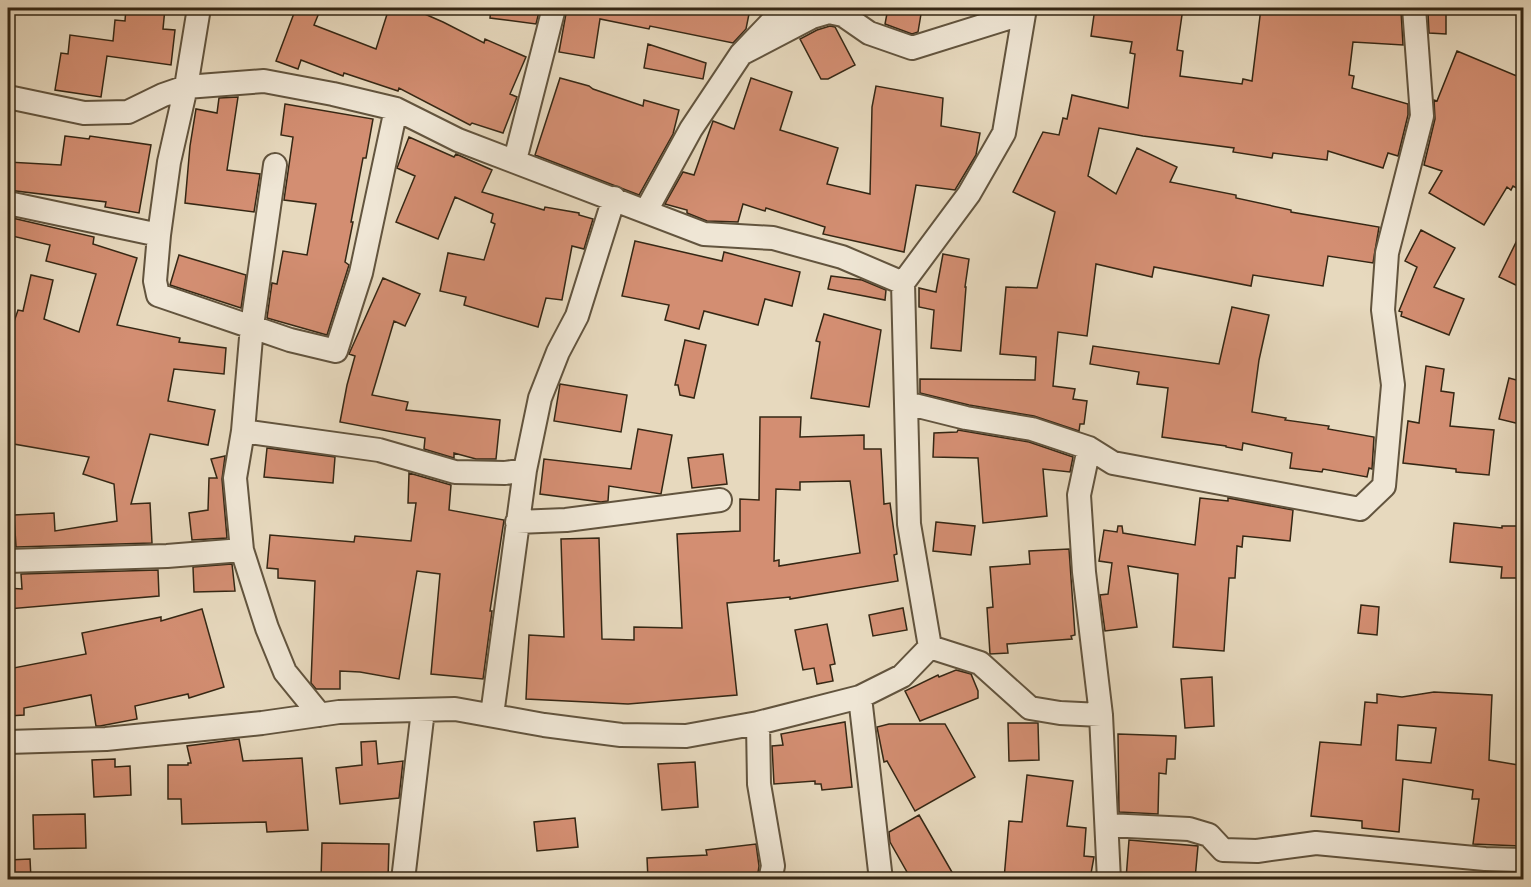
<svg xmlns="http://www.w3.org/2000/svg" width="1531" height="887" viewBox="0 0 1531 887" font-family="'IM FELL Double Pica',serif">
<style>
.building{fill:#d38e72;stroke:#352714;stroke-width:1.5;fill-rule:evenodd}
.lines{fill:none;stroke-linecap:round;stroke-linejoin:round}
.street-casing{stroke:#62543e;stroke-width:26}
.street{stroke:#efe6d5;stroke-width:22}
</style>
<rect width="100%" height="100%" fill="#e7d9be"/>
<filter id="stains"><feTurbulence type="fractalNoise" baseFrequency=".00333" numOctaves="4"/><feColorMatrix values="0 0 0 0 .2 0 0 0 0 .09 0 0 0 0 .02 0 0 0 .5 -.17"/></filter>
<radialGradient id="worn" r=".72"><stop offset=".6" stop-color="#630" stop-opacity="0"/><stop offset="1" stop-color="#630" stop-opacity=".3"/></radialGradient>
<path class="building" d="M126,8H165L163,29L175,30L171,65L107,56L101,97L55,90L61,53L68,54L70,35L113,41L115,20L125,21Z
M296,8H321L314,25L376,49L389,8H411L443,22L484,43L485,39L526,57L510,94L517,97L503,133L472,123L470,125L399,88L398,91L344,73L343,76L301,60L298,69L276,61Z
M491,8H540L536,24L490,18Z
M567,8H719L749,14L746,29L733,43L650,26L649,29L600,19L594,58L559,52Z
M888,8H922L918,32L912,34L885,24Z
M1095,8H1183L1177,50L1183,51L1180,76L1242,84L1243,79L1252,81L1261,8H1317L1364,13V9L1401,11L1403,45L1353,42L1349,75L1354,76L1352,88L1408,104V115L1398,156L1388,153L1383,168L1328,151L1327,160L1273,153L1272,158L1233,152L1234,148L1143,136L1099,128L1088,176L1116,194L1137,148L1177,167L1170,182L1236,195V198L1291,210V212L1379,227L1373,263L1328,256L1323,286L1253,275L1251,286L1154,267L1152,277L1096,264L1087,336L1058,332L1053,386L1075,389L1073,399L1087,401L1084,424H1080L1079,431L1034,416L969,405L920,393V379L1035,380L1036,357L1000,354L1006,287L1037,288L1055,212L1013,192L1043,132L1059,135L1063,118L1067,119L1072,95L1128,108L1135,54L1130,53L1132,42L1091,36Z
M1428,13L1446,14V34L1429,33Z
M830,26L835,27L855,65L828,79H821L800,39L817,30Z
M648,44L706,63L703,79L644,68Z
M1457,51L1524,79V192L1513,186L1511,190L1507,187L1484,225L1429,193L1442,171L1424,165L1435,119L1434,100L1437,101Z
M560,78L589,86L593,89L643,106L644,100L679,110L673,134L639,195L535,155Z
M751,78L792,92L780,130L838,148L827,184L870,194L872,107L876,86L943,98L941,126L980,133L976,155L955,190L916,185L904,252L823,234L825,227L766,208L765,211L743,204L738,222L707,221L687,213V210L665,204L683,172L694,175L713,121L734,129Z
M238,97L227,170L260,174L254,212L185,203L190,146L196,109L217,113L219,98Z
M285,104L373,119L366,158H363L351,222H353L345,262L349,265L327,335L267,318L272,283L277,284L283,251L307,255L316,204L284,200L293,137L281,135Z
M65,136L89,139L90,136L151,145L139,213L105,207L106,202L8,190V162L61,165Z
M409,137L454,157L456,154L492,170L482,192L544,210L545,207L579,213V215L593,219L584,249L572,246L562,300L546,298L538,327L464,305L466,297L440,291L448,253L484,260L495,224L491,222L493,214L455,197L438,239L396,222L415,176L397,168Z
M8,217L94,237L93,244L137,258L117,325L180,338L179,342L226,348L224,374L174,369L168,401L215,410L208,445L150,434L131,504L150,503L152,543L16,547L14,515L54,513L55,531L117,521L114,484L83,474L89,457L8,443V339L18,310L23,311L31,275L53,280L44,319L79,332L96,274L46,261L50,245L8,235Z
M1524,226V289L1499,277Z
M1421,230L1455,248L1434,287L1464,299L1449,335L1401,316L1402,312L1399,311L1417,267L1405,261Z
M635,241L722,261L724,252L800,272L792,306L765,299L758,325L704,311L699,329L665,320L669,305L622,296Z
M943,254L969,259L965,287H966L961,351L931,348L934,310L919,307V288L936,292Z
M179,255L246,275L241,308L170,285Z
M831,276L862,280L886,290L885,300L828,289Z
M383,278L420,294L405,326L394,321L372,395L408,402L406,410L500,420L496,459H476L454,453V458L424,449L425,438L340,422L347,385L355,356L349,354Z
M1232,307L1269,315L1259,360L1252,412L1286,418L1285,420L1329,426L1328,429L1374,437L1372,469L1369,468L1367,477L1323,469L1322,472L1290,468L1292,453L1243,443L1242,450L1226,447V446L1162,437L1168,388L1137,384L1139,372L1090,364L1093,346L1219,364Z
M824,314L881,330L869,407L811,398L820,342L816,341Z
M685,340L706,345L694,398L680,395L678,385H675Z
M1426,366L1444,369L1441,391L1454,393L1450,426L1494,430L1489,475L1456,472V469L1403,463L1408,421L1419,423Z
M1509,378L1524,382V425L1499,419Z
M560,384L627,395L621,432L554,421Z
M760,417H801L800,437L864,435V449H881L884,504L890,503L897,554L894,555L898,581L790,599V597L727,603L737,695L628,704L526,699L529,635L564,637L561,539L599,538L602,639L634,640V627L682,628L677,534L740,531V499L759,500ZM850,481L860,553L779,566V560L774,561L776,489L800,490V482Z
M638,429L672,435L661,494L609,486L608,501L601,502L540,494L544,459L631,469Z
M958,430L1029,442L1073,457L1070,472L1043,469L1047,516L983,523L978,458L933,457L934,433L957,432Z
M267,448L335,457L333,483L264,477Z
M723,454L727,484L692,488L688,458Z
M225,456L222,479L227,538L192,540L189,513L208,510L209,478H217L211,459Z
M409,473L451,485L449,510L504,520L490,611H492L483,679L431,674L440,574L417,571L399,679L360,672L340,671V689H316L311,683L315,581L278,578V569L267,568L270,535L354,542L355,536L411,541L416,503H408Z
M1200,498L1228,501V498L1293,510L1290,541L1243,536L1242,547L1237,546L1235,578H1229L1224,651L1173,647L1178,574L1128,566L1137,627L1105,631L1100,595L1108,594L1112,563L1099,561L1104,530L1117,532L1118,526H1122L1123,533L1195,545Z
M936,522L975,526L971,555L933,551Z
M1454,523L1502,528V526H1524V578H1501L1502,567L1450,562Z
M1069,549L1075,635L1071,636L1072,639L1007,644L1008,653L990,654L987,608L993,607L990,567L1030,564L1029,551Z
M232,564L235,591L194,592L193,567Z
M158,570L159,596L8,609V588L22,589L21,574Z
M1361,605L1379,607L1377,635L1358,633Z
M903,608L907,630L873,636L869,615Z
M202,609L224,687L189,698L188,694L135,706L137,719L100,726H96L91,695L24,708V715L8,716V669L86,654L82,633L161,617V621Z
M827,624L835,664L830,665L833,681L817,684L814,668L803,670L795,630Z
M956,670L971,674L978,691V698L920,721L905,691L938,675L939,677Z
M1212,677L1214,726L1185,728L1181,679Z
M1434,692L1492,695L1489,760L1524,766V815L1520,846L1473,844L1479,799H1472L1473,790L1403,779L1399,832L1362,828V821L1311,816L1320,742L1361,745L1365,702L1377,703V694L1402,697ZM1398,725L1436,728L1431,763L1396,760Z
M845,722L852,787L822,790L821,784H815V781L774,784L772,746L783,745L781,734Z
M1008,723H1038L1039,760L1009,761Z
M889,724H945L975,777L915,811L887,761L884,762L877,727Z
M1118,734L1176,736L1175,759H1167L1166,774L1159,773L1158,814L1119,812Z
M239,739L243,761L302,758L308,830L267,832L266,822L182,824L181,799H168V765H188V763H191L187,746Z
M376,741L378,764L403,761L399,798L340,804L336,768L362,765L361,742Z
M115,759V767L130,766L131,795L94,797L92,760Z
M695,762L698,807L662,810L658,764Z
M1027,775L1073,781L1067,826L1086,828L1084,856L1094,857L1090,879H1004L1009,821L1022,822Z
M85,814L86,848L34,849L33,815Z
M919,815L956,879H911L890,842L889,832Z
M575,818L578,847L537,851L534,822Z
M1129,840L1198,846L1195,879H1126Z
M322,843L389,844L388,879H321Z
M756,844L759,866L757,879H648L647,858L707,855L706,850Z
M30,859L31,879H8V860Z"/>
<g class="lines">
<defs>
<path id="street" d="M199,8L186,87L169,162L159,235L155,281L158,295L290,340L336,351L361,273L396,109
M741,54L812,17L829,12L843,15L869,33L912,48L1024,13
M8,97L84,113L128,112L163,95L186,87L264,81L333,94L396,109L458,140L704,234L773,238L842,257L903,283
M515,160L554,8
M275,165L252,326L243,431L235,478L242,550L267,628L285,672L320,715
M8,203L159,235
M646,211L691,129L741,54L785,8
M906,403L966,418L1032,429L1089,448L1113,463L1360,509L1384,486L1393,385L1383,310L1387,253L1422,116L1414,8
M243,431L379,450L455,472L505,473L525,470
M1089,448L1079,495L1084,572L1101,715L1109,880
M517,522L566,520L720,500
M8,561L167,556L242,550
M930,647L909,524L903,283L969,194L1004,133L1025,8
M930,647L980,663L1030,708L1060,713L1101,715
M860,697L881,880
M492,715L525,470L540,398L558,352L577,316L614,198
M758,723L759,784L773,866L770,880
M8,742L106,739L262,723L339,712L455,709L544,725L621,735L686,736L758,723L860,697L902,676L930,647
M1107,825L1189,829L1209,835L1223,850L1257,851L1316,843L1485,859L1524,860
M403,880L423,710"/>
</defs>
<use href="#street" class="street-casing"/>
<use href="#street" class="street"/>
</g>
<rect width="1531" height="887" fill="none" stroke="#e7d9be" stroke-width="30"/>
<rect x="9" y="9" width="1513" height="869" fill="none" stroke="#352714" stroke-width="3"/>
<rect x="15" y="15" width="1501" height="857" fill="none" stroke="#352714" stroke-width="1.5"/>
<rect width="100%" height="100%" filter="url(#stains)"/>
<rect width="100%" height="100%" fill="url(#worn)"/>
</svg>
